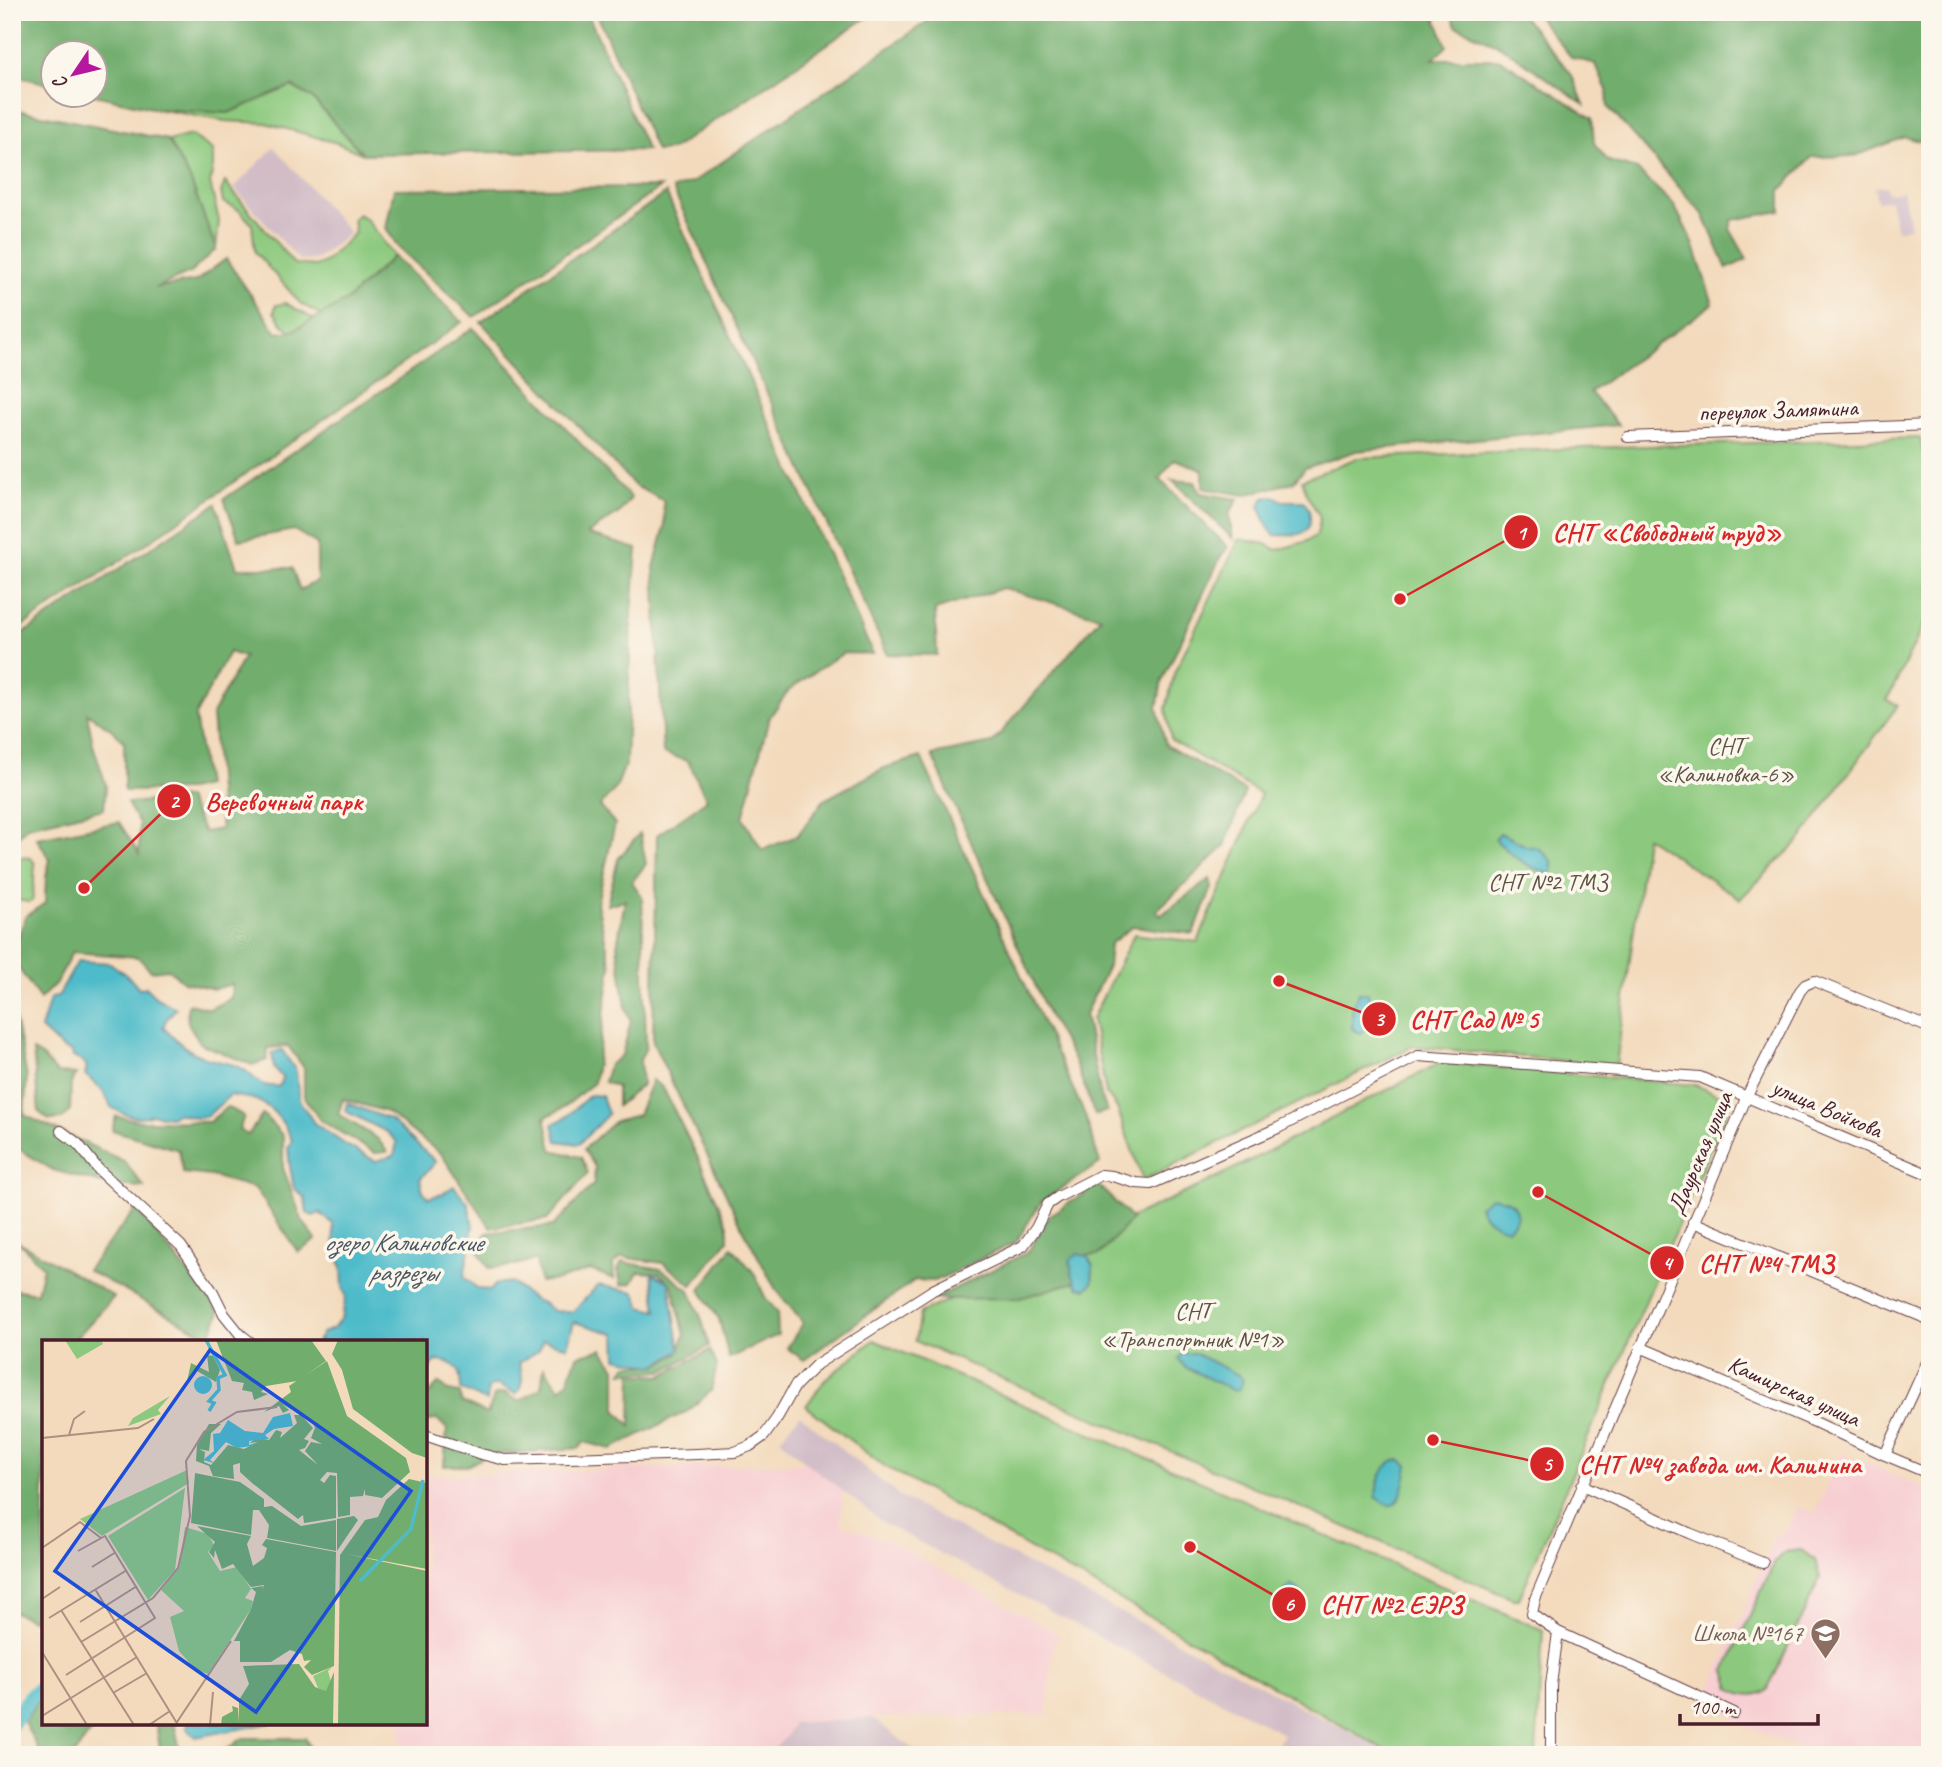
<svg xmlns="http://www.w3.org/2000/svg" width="1942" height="1767" viewBox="0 0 1942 1767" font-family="Caveat,sans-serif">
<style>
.built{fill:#f7cfd3}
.industrial{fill:#d2bdc7}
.green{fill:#8cc97e;stroke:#6b7454;stroke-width:2}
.forest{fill:#71ad6d;stroke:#5e664c;stroke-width:2}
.water{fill:#4ebbc9;stroke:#4c6d7a;stroke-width:2}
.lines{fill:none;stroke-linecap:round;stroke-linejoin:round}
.river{stroke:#4ebbc9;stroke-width:16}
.minor-casing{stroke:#633b41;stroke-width:12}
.minor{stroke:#fff;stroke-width:10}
.labels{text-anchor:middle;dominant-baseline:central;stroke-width:7;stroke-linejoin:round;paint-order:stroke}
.street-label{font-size:24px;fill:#4a1f2b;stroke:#fbf7ec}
.park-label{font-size:24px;fill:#5e5244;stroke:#fbf7ec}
.education-label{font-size:24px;fill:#785e54;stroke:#fbf7ec;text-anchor:end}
.water-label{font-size:26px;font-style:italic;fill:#4b5662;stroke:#fbf7ec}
.inset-river{fill:none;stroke:#4ebbc9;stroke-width:3.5}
.inset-road{fill:none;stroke:#af8f82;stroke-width:2}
.view{fill:#1d4ed8;fill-opacity:0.15;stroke:#1d4ed8;stroke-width:3.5}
.inset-edge{fill:none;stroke:#4a1f2b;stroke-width:3.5}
.leader{fill:none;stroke:#d62828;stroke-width:2.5}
.callout-dot{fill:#d62828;stroke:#fbf7ec;stroke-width:2.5}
.mark-label{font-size:21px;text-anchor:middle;font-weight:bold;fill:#fff}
.callout-label{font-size:26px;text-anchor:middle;font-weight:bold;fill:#d62828;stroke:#fbf7ec;stroke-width:7;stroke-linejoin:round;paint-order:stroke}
</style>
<rect width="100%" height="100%" fill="#fbf7ec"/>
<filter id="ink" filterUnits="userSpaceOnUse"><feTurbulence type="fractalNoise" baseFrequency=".0143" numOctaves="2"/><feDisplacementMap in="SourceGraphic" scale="14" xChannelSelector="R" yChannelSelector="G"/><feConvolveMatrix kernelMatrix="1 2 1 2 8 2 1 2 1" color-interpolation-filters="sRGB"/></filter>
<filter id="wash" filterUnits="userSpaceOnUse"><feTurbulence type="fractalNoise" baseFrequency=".00686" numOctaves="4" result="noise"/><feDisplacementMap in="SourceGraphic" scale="28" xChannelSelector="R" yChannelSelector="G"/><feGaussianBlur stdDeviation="1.57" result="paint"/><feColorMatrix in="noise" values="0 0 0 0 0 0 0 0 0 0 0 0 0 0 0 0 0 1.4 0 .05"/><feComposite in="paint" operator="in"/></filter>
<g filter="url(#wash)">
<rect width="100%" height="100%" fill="#f3dabc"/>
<path class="built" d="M1841,1452L1930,1490V1755H1818L1747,1727L1707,1697L1775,1536L1787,1529L1797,1507L1815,1513Z
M807,1463L843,1490L840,1524L889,1541L1060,1635L1053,1645L1047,1714L872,1718L793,1723L785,1738L766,1755H401L400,1723H425V1476Z"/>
<path class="industrial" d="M274,147L350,233L316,259L299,260L234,188Z
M1885,186L1887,193L1903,191L1910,227L1897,230L1890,200L1877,201L1874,187Z
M800,1415L902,1498L1393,1755H1273L1283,1734L885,1524L807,1463L780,1439Z
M872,1718L921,1755H766L785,1738L793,1723Z"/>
<path class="green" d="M291,86L311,97L363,154L337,143L266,123L225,121L156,109L228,113Z
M191,135L213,150V166L210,183L219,221L216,249L190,179L168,141Z
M225,182L294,264L315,266L325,262L355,233L353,219L359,214L368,221L394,256L346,301L321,315L301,304L255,252L252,224L239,210L223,202L221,192Z
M285,303L314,319L292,331L283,325L274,312L276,305Z
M1920,438L1930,476V612L1887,700L1898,705L1800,840L1740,899L1646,837L1616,1066L1413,1046L1143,1180L1117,1108L1106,1093L1092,1019L1134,934L1198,942L1261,794L1171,740L1166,709L1175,671L1239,539L1266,544L1277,550L1305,542L1317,535L1320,517L1307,495L1302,480L1357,458L1582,448Z
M19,857L31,858L35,864L33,897L32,901L28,902L17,900L13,893L14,862L15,858Z
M1438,1062L1696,1085L1731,1101L1519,1599H1513L915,1341L920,1313L1200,1186L1436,1065Z
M874,1340L1543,1630L1536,1755H1394L881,1464L806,1406L825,1380Z
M1801,1550L1815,1560L1820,1578L1767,1691C1753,1697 1744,1696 1731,1688L1725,1671L1774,1563L1785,1552Z"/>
<path class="forest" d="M12,12H587L647,150L363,154L311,97L292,86L228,113L156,109L94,95V52H52V85L12,75Z
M596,12H875L671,150L656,151Z
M941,12H1433L1447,46L1433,59H1500L1592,118L1594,143L1608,161L1636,169L1674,205L1693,243L1713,304L1590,392L1618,425L1356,451L1305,468L1293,482L1245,495L1203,488V470L1175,459L1159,479L1228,547L1221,556L1162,681L1157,708L1166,745L1245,791L1225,846L1156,911L1161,915L1210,879L1212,888L1193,934L1133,926L1110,944L1108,966L1085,1014L1101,1096L1107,1111L1095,1115L1074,1060L1049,1016L932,755L992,743L1101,617L1003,588L935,610L937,655L887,654L673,189L693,182Z
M1450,12H1519L1571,73L1584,104L1499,45L1456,26Z
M1534,12H1930V144L1905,137L1855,156L1812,157L1781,190V211L1732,220L1730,229L1747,259L1727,269L1703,214L1608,107L1607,90L1595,64L1571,57Z
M12,109L168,140L190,179L216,249L190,273L155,288L196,281L226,259L277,333L292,331L346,301L394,256L462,322L144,545L12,633Z
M661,187L474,317L398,247L386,228L394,189Z
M666,193L873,654L844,653L829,662L789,690L769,718L743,818L762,850L797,836L824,800L884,768L921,757L1085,1115L1100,1163L1041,1202L1016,1242L935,1281L915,1280L804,1360L787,1348L803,1323L775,1288L742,1227L653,1043L657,835L707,800L688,761L663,753L654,567L665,526L663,500L635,486L481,322Z
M473,328L631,498L619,513L587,534L637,549L631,624L626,763L616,788L600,806L615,824L597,903L611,966L594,1083C577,1095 565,1110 545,1117L552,1150L581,1157L588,1173L548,1219L491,1228L441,1154L387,1112L343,1099L338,1114L378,1139L387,1152L375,1153L320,1120L304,1097V1068L288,1046L268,1048L267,1060L252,1065L201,1044L188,1023L187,1010L189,1004L210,1009L231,998L232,984L214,989L184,982L168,969L151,971L138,957L72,952L57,982L40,999L12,959V954L26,916L45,903L46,877L50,860L37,838L119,822L139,854V824L127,803L187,798L204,832L221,829L212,714L244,657L229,652L195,716L206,786L188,790L124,791V742L112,730L87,713L93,745L106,785L104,809L27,826L12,844V641L216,504L237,568H292L300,590L317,581V544L294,530L239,540L224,499Z
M1172,480L1195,482L1200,493L1238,499L1229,515L1233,539Z
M640,833L646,864L632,882L642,896L646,1047L640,1060L642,1085L617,1106V1087L604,1082L609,1065L622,1055L631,1021L626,1008L617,946L625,900L607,905L618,859Z
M12,1004L27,1077L24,1115L124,1161L144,1187L109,1185L53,1170L12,1145Z
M33,1051L42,1056L57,1073L76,1074L71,1083L70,1111L62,1119L49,1120L39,1112Z
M652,1080L663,1088L697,1156L728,1225V1240L692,1285L663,1263L621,1257L613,1265L614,1279L590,1270L558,1280L540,1282L536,1260L510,1266L489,1268L476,1247L487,1233L553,1226L594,1184L595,1167L584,1149L615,1121L638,1115Z
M227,1107L244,1116L239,1130L248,1135L263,1114L283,1136V1168L302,1220L316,1240L298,1252L255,1188L211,1176L183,1173L179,1150L112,1130L116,1116L140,1121L209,1122Z
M1098,1185L1132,1219L1099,1255L1077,1256L1075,1282L1020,1298L934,1299L1028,1252L1050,1215Z
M136,1209L220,1312L209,1337L87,1270Z
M19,1242L114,1297L74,1340L75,1342H44V1603L32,1620L12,1611V1289L37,1293L43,1267Z
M732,1247L754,1273L765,1297L777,1312L778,1335L729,1358L719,1319L700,1290Z
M622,1262L661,1269L690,1291L702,1320L709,1346L663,1371L622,1372L627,1365H657L677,1354L685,1335L672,1285L659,1273L638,1272L632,1283L621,1285L618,1270Z
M602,1349L616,1369V1410L631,1426L632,1374L661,1376L710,1350L717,1365L711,1391L688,1411L611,1449L584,1442L580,1448L487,1455L467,1466H444L447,1429L437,1419L425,1422V1394L430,1393L439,1383L448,1391L460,1393L461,1402L487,1414L495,1395L504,1393L519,1401L541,1388L544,1367L560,1389L568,1381L577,1356Z
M44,1695V1723H97L74,1755H41L24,1722L38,1701Z
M156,1723H174L181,1754L226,1750L243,1738H305L314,1755H161Z"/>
<path class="water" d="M1274,496L1283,501H1303C1308,507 1310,510 1310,517C1312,539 1290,535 1274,535L1268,527L1259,506L1264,498Z
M1500,833L1526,846L1539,848L1552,861V874C1531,870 1509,854 1495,839Z
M78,961L110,963L129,977L139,989L146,987L155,997L176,1008L166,1020L163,1027C175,1040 187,1051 203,1057C215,1062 230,1062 241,1068C259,1078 255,1088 280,1086L282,1077L274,1068L272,1053L282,1050L296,1071L299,1100L314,1123L346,1145L375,1161L394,1156L397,1142L387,1132L345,1111L347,1103L391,1120L436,1162L420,1179L422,1189L428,1198L442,1194L454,1186L468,1203L473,1226L464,1277L477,1288L490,1291L496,1284L511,1282L534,1300L543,1303L553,1311L573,1312L598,1285L635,1292L641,1307L657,1311L652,1273L669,1282L680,1350L654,1366L617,1358L616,1334L574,1322L567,1347L543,1340L539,1350L519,1363C522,1375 525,1384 516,1394L496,1384L488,1388L487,1401C477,1399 471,1392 461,1390C461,1370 457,1361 436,1361L430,1367L425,1379V1342H317L322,1333L333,1329L342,1317L346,1297L343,1287L342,1267L335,1253L333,1224L320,1213L313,1216L307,1213L305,1198L294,1188L290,1167L288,1148L292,1140C284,1122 272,1105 253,1099C245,1097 237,1097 230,1095L207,1116L196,1118L181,1114H175L170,1117L151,1114C138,1121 123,1114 111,1107C106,1093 98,1084 85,1075L87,1067L84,1062L73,1057L72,1052L63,1049L41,1029L50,999L59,995Z
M1359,993H1368L1370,1002L1366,1012V1029L1361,1033L1352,1029V1007Z
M590,1095L602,1096L608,1114L579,1144L557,1141L553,1124L565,1118Z
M1491,1197C1496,1198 1504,1199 1508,1201C1522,1208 1517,1222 1508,1229C1493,1225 1485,1220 1479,1206Z
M1078,1254L1087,1256L1093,1266L1092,1283L1086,1289L1078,1287L1072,1274L1070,1260Z
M1194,1353L1238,1375L1243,1380L1240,1388L1234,1391L1185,1367L1178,1359L1182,1354Z
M1400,1460L1408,1465C1407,1474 1402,1504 1391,1505C1386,1506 1380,1499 1376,1497C1377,1480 1381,1472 1392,1461Z
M1291,1585L1299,1590L1302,1596L1292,1620L1283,1622L1274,1619C1275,1606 1281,1594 1291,1585Z
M187,1723H271L196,1737L187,1729Z"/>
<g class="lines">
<path class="river" d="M12,1723L31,1696L44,1686"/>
</g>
</g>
<g filter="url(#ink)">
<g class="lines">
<defs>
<path id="minor" d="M1628,437L1930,425
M61,1131L78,1144L98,1169L181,1246L213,1292L224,1314L240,1334L250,1342
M1693,1222L1930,1320
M1640,1347L1817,1423L1885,1455L1930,1474
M425,1435L481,1454L505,1460L697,1454L735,1452L750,1446L764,1436L777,1418L795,1386L817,1364L933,1290L1023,1246L1036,1228L1048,1204L1058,1197L1101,1175L1112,1176L1136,1183L1151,1184L1278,1128L1418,1056L1700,1077L1930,1175
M1885,1455L1930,1356
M1582,1485L1689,1533L1763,1563
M1734,1713L1558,1632L1532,1614L1535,1599L1747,1096L1800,991L1805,985L1814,981L1930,1028
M1551,1755V1685L1558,1632"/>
</defs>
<use href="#minor" class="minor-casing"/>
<use href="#minor" class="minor"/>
</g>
</g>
<defs>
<symbol id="school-pin" viewBox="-11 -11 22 30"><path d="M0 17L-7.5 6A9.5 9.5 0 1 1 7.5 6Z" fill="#8d6e63" stroke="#fbf7ec"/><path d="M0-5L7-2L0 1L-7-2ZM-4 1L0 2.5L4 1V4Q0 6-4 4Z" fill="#fff"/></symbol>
</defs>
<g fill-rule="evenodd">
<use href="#school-pin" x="1808" y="1616" width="35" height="47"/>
</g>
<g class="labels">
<g class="street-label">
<text transform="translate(1778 410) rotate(-2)">переулок Замятина</text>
<text transform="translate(1827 1108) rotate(23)">улица Войкова</text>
<text transform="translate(1700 1153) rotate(-67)">Даурская улица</text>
<text transform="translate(1794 1391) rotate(24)">Каширская улица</text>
</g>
<g class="park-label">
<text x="1726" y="746">СНТ<tspan x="1726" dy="28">«Калиновка-6»</tspan></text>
<text x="1548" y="882">СНТ №2 ТМЗ</text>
<text x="1193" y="1311">СНТ<tspan x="1193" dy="28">«Транспортник №1»</tspan></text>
</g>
<g class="education-label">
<text x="1803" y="1633">Школа №167</text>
</g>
<g class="water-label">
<text x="403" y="1242">озеро Калиновские<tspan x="403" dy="30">разрезы</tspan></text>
</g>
</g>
<g transform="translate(42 1340)">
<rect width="385" height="385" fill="#f3dabc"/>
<path d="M23,0H59L61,4L35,19ZM128,56L116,70L119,74L86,86L91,78ZM145,130L147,143L60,196L38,179ZM143,148L133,230L106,260L66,196ZM143,187L166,194L172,205L166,212L178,231L195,227L209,249L203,258L211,261L209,269L166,334L153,329L137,311L128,277L142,271L119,250L137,228ZM290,327L286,331L290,345L285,352L276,348L271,336Z" fill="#8cc97e"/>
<path d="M174,0H269L284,21L255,41L224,46L219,52L226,54L212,60L210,52L200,50L202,43L190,41ZM296,0H385V118L370,113L311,69L300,30L290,14ZM165,15L171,16L178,30L174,42L155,31L144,46L149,23L167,32ZM285,21L305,76L364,118L368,132L340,158L323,155V149L321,156L308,157V175L296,177L295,133L285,132L278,140L282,143L288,135L294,136V178L262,183L261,175L256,179L210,143L198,132V123L191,125L192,139L171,136L167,126L154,121L155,105L167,84H179L169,93L167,111L157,109L163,112L162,122L169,125L186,105L202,109L216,102L207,103L216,98L227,100L234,90L240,92L238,98L255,83L252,75H259L271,88L262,99L267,101L263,108L257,110L276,125L263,111L269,102L280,104L269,98L273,88L271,82L240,64L247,70L241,73L237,66L222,72L249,52L247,46ZM153,133L198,142L222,159V167L230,166L259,186L294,180V211L225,198L227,185L217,170H211L209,195L149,183ZM367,139L385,143V229L304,214L385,231V385H296L298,215L323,180L336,177L344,160ZM312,176L316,180L295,211V179ZM155,186L209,196L205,204L211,226L222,218L225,208L220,205L224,199L294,212L292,326L270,335L262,327L269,320L262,321L260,314L248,310L229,322H198V301H192L209,269L214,252L209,248L221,246L220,250L222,245L209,247L191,224L180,229L173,210L172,218L167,212L173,202ZM257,324L273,347L284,351L292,332L291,385H179L180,377L191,371L190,366L196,368L197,383V360L207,344L201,326Z" fill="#71ad6d"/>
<path d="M152 45a9 9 0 1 1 18 0a9 9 0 1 1-18 0ZM248,73L251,86L232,89L223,95L227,99L207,101V105L216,102L210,106L195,108L184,102L168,120L172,123L161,120L172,111L171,94L178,93L186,80L203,91L221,93L231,77Z" fill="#4ebbc9"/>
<path class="inset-river" d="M164,0L183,35L176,38L177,50L167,61L172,63L167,71M318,241L369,189L381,140"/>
<path class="inset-road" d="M27,95L32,79L43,71M0,98L96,88L112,79M0,208L38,182L59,198M50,227L74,212M53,249L136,385M0,259L18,247M19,270L92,385M7,278L85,230M38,282L95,246M39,302L111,258L136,228L148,176L144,121L162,92L195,72L235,67M0,312L45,385M24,335L113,278L63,196L36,211M71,353L105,333M0,376L95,317M135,382L189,301M107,385L128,371M168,385L171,352"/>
<path class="view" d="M168,10L369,151L214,372L13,231Z"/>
<rect width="385" height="385" class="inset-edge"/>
</g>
<path class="leader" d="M1400 599L1521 532M84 888L174 801M1279 981L1379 1019M1538 1192L1667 1263M1433 1440L1547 1464M1190 1547L1289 1604"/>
<g class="callout-dot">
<circle cx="1400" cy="599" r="7"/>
<circle cx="84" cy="888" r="7"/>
<circle cx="1279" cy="981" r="7"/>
<circle cx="1538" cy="1192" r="7"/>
<circle cx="1433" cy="1440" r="7"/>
<circle cx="1190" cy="1547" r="7"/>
<circle cx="1521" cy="532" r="18"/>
<circle cx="174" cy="801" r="18"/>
<circle cx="1379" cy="1019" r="18"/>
<circle cx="1667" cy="1263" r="18"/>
<circle cx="1547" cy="1464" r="18"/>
<circle cx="1289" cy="1604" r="18"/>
</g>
<g class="mark-label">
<text x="1521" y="540">1</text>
<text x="174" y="808">2</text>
<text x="1379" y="1026">3</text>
<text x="1667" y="1270">4</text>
<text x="1547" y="1471">5</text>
<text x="1289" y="1611">6</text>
</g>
<g class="callout-label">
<text x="1667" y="541">СНТ «Свободный труд»</text>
<text x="284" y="810">Веревочный парк</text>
<text x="1474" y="1028">СНТ Сад № 5</text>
<text x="1767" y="1272">СНТ №4 ТМЗ</text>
<text x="1720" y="1473">СНТ №4 завода им. Калинина</text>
<text x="1392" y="1613">СНТ №2 ЕЭРЗ</text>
</g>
<rect width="1942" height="1767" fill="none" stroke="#fbf7ec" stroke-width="42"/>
<g transform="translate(74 74) rotate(235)"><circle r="33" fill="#fbf7ec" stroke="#b4a19f" stroke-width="2"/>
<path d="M0-5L12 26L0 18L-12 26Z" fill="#b5179e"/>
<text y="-10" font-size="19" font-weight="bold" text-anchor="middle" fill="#4a1f2b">С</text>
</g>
<path d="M1680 1714v10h138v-10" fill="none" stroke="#4a1f2b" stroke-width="3.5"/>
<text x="1690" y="1714" font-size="21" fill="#4a1f2b" stroke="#fbf7ec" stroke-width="5" paint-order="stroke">100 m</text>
</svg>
